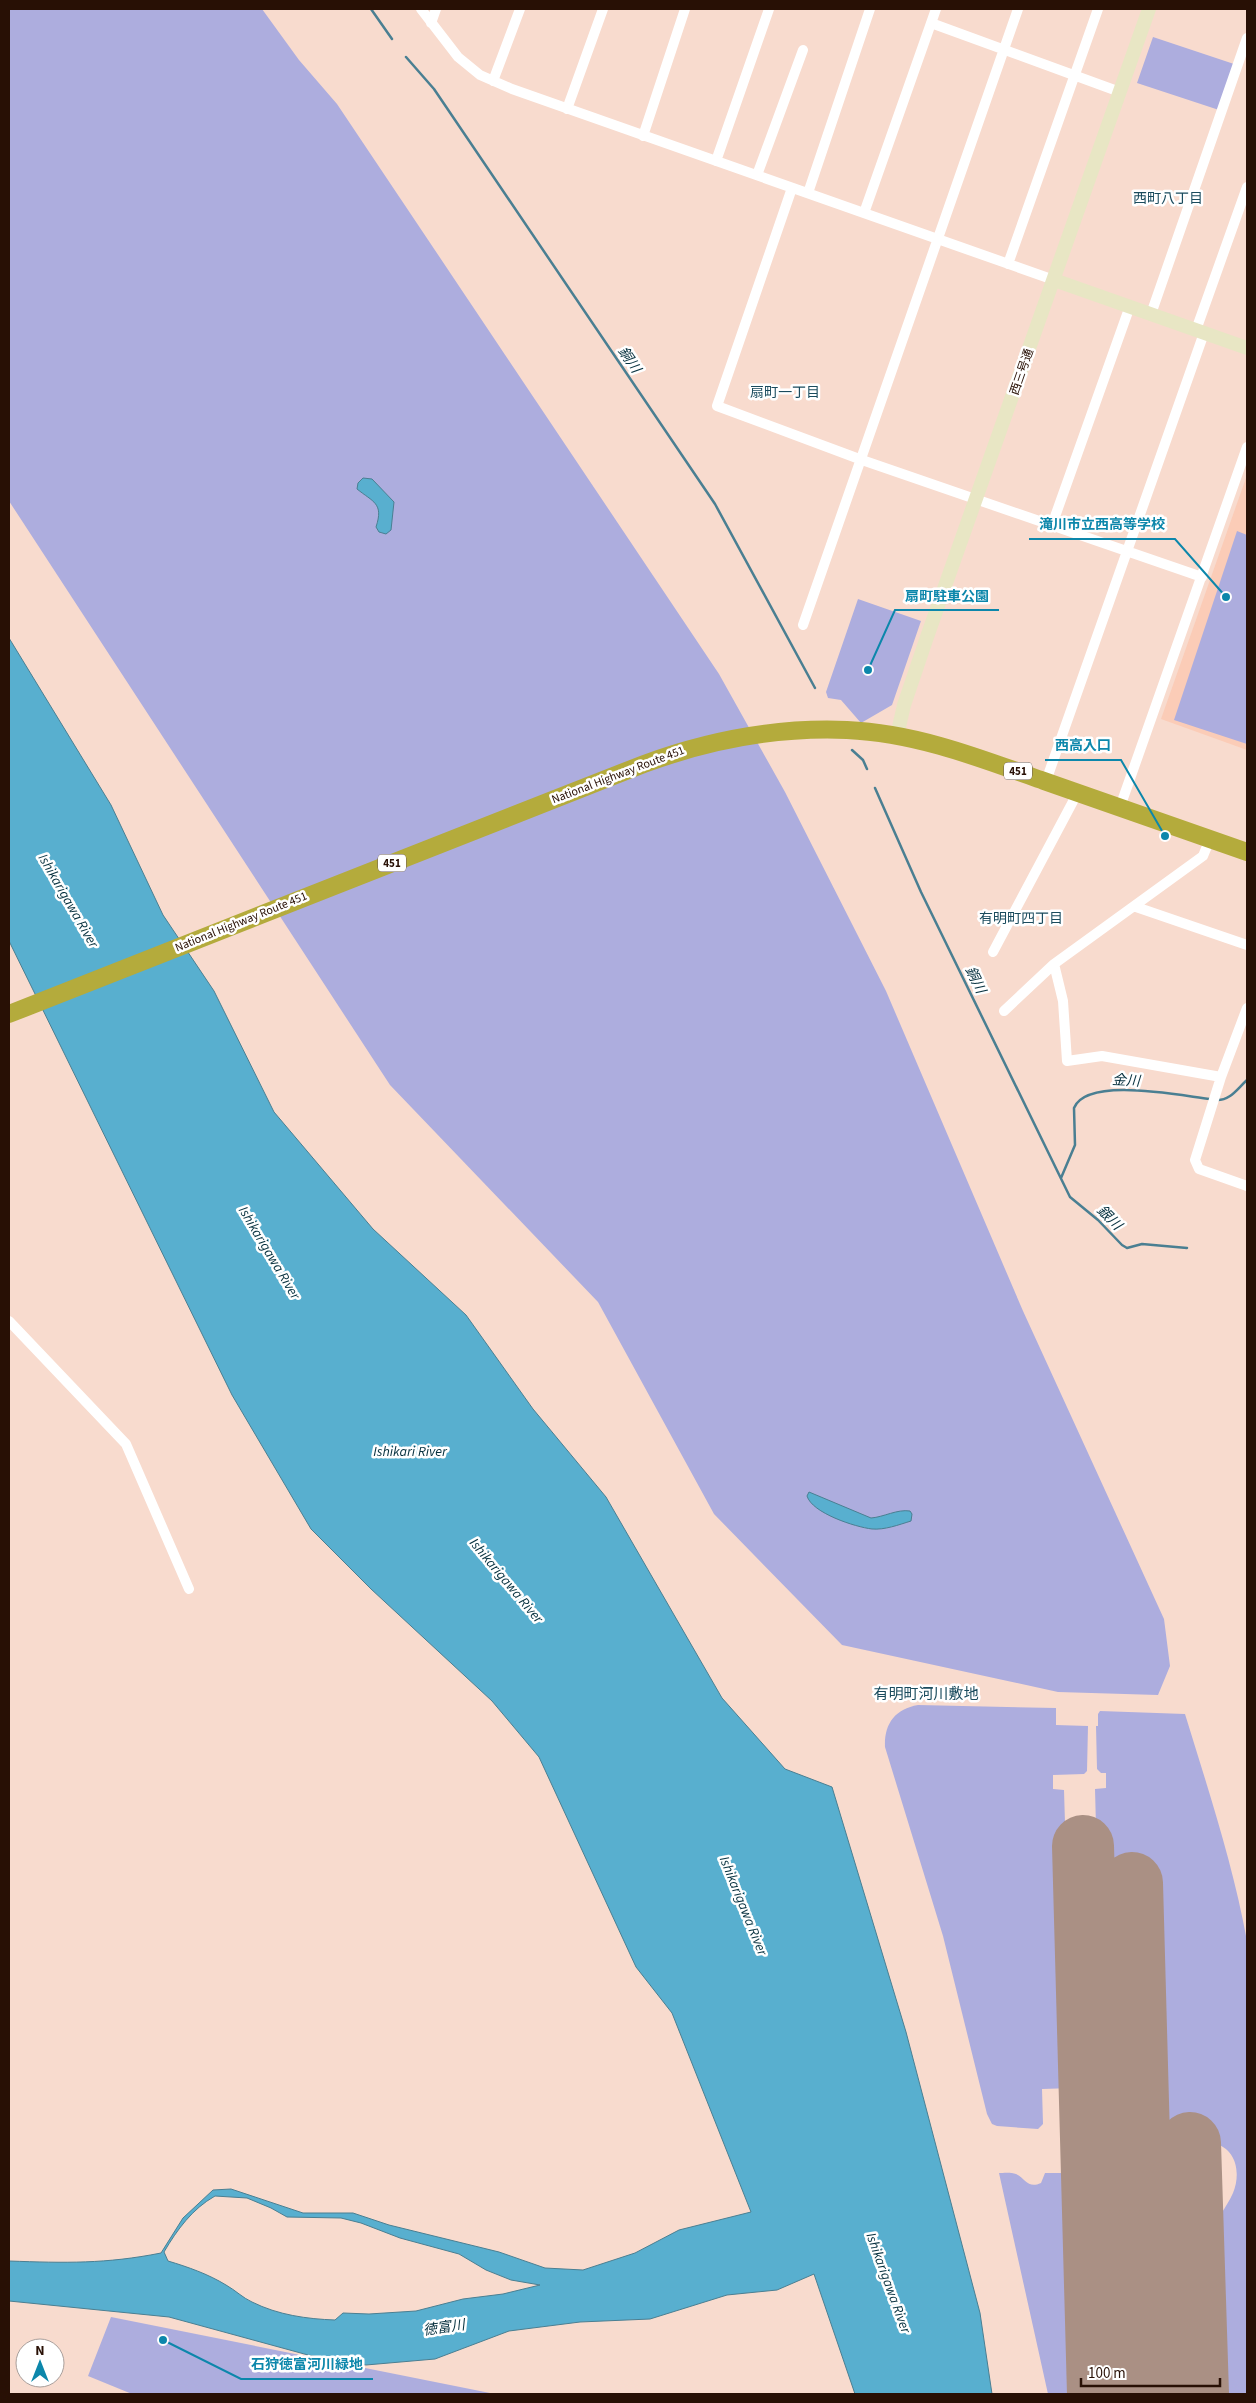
<svg xmlns="http://www.w3.org/2000/svg" width="1256" height="2403" viewBox="0 0 1256 2403" font-family="'Source Sans 3','Noto Sans JP',sans-serif">
<style>
.built{fill:#fbccb7}
.green{fill:#adadde}
.water{fill:#58afcf;stroke:#4a7f92;fill-rule:evenodd}
.lines{fill:none;stroke-linecap:round;stroke-linejoin:round}
.stream{stroke:#4a7f92;stroke-width:2.5}
.runway{stroke:#aa9084;stroke-width:62}
.street{stroke:#fff;stroke-width:10}
.secondary{stroke:#e8e6c4;stroke-width:14}
.highway{stroke:#b4ab3c;stroke-width:18}
.labels{text-anchor:middle;dominant-baseline:central;stroke-width:5;stroke-linejoin:round;paint-order:stroke}
.shield{fill:#fff;stroke:#685850;stroke-width:1}
.shield-label{font-size:11px;font-weight:bold;fill:#281005}
.street-label{font-size:12px;fill:#281005;stroke:#fff}
.neighbourhood-label{font-size:14px;fill:#1a4b5d;stroke:#fff}
.water-label{font-size:14px;font-style:italic;fill:#07313f;stroke:#fff}
.quarter-label{font-size:15px;fill:#1a4b5d;stroke:#fff}
.leader{fill:none;stroke:#0c87ab;stroke-width:2}
.callout-dot{fill:#0c87ab;stroke:#fff;stroke-width:2}
.callout-label{font-size:14px;text-anchor:middle;font-weight:bold;fill:#0c87ab;stroke:#fff;stroke-width:5;stroke-linejoin:round;paint-order:stroke}
</style>
<rect width="100%" height="100%" fill="#f8dbce"/>
<path class="built" d="M1247,475V750L1161,719Z"/>
<path class="green" d="M9,9H262L299,60L337,104L719,674L785,792L886,991L1023,1311L1164,1619L1170,1666L1158,1695L1058,1692L842,1645L714,1514L598,1302L390,1085L9,501Z
M1153,37L1234,64L1219,110L1137,83Z
M1237,531L1247,535V744L1174,720Z
M858,599L921,621L892,705L861,723L841,700L828,698L826,692Z
M918,1705L1056,1708V1725L1088,1726L1087,1771L1084,1774L1053,1775V1789L1064,1790L1073,2088L1042,2089L1043,2124L1038,2129L997,2126L992,2124L987,2114L943,1936L885,1747C884,1724 895,1709 918,1705Z
M1100,1711L1185,1714C1208,1789 1233,1864 1247,1941V2394H1216L1211,2237C1215,2219 1226,2209 1233,2193C1241,2174 1237,2148 1213,2143C1203,2141 1189,2143 1179,2144L1186,2394H1112L1108,2226L1112,2198L1109,2088H1103L1095,1789L1106,1788V1773H1101L1097,1769L1096,1726H1098V1714Z
M1080,1824L1092,1834L1100,2088H1076L1069,1835Z
M1084,2172H1097L1098,2199L1104,2226L1109,2394H1085V2380L1088,2379L1087,2364H1084L1080,2227L1085,2200Z
M999,2173C1003,2173 1011,2172 1016,2174C1026,2179 1028,2189 1041,2183L1045,2173H1070V2201L1077,2228L1080,2365L1072,2367L1074,2381L1081,2380V2394H1048Z
M111,2317L495,2394H132L88,2376Z"/>
<path class="water" d="M363,478L372,479L394,502L391,530L386,534L379,532L376,527C384,503 373,502 357,489L358,483Z
M9,638L111,805L163,915L214,991L274,1112L373,1229L466,1315L533,1409L606,1497L722,1698L785,1769L832,1787L906,2032L980,2313L992,2394H855L814,2274L777,2290L727,2295L650,2319L580,2322L509,2331L435,2359L366,2365L308,2355L169,2317L9,2301V2261C65,2263 106,2264 161,2253L183,2218L213,2190L231,2189L303,2213H353L389,2225L499,2252L545,2268L583,2270L635,2253L679,2230L751,2212L672,2013L636,1967L539,1757L492,1701L371,1589L311,1529L232,1395L9,941ZM215,2196L247,2198L271,2208L287,2217L341,2218L361,2223L400,2238L459,2254L486,2270L511,2280L540,2285L503,2294L463,2299L416,2311L369,2314L343,2313L335,2320C307,2319 278,2315 252,2302C243,2298 235,2290 226,2285C208,2274 188,2267 168,2261L164,2252C177,2230 192,2209 215,2196Z
M809,1492L871,1518C884,1517 897,1509 910,1511L912,1514L911,1521C898,1525 885,1530 872,1529C855,1527 812,1513 807,1496Z"/>
<g class="lines">
<path class="stream" d="M371,9L392,39
M406,57L434,89L715,504L815,688
M852,750L863,760L867,769
M875,788L921,892L1070,1197L1098,1220L1122,1245L1127,1248L1142,1244L1187,1248
M1216,1100C1230,1101 1237,1089 1247,1080
M1061,1178L1075,1145L1074,1108C1087,1076 1182,1096 1210,1099"/>
<path class="runway" d="M1083,1846L1098,2394
M1132,1883L1146,2394
M1190,2143L1198,2394"/>
<path class="street" d="M421,9L458,57L480,75L512,89L1054,280
M431,23L436,9
M931,23L1120,92
M493,81L520,9
M567,109L603,9
M643,136L685,9
M716,161L769,9
M757,175L803,50
M792,188L717,406L862,460L1202,577
M808,193L870,9
M864,213L936,9
M1008,264L1098,9
M1151,314L1247,38
M1196,330L1247,187
M1052,525L1130,306
M803,625L1018,9
M1046,781L1204,333
M1120,807L1247,447
M1136,907L1247,945
M993,952L1078,792
M1054,964L1063,1001L1067,1061L1102,1056L1221,1077
M1247,1008L1221,1077L1195,1160L1199,1169L1247,1186
M1004,1011L1054,964L1203,856L1210,839
M9,1321L126,1444L189,1589"/>
<path class="secondary" d="M1054,280L1247,348
M897,736L904,705L927,637L1149,9"/>
<path class="highway" d="M9,1014L644,764C709,740 777,727 847,730C916,733 980,758 1044,781C1112,805 1180,828 1247,852"/>
</g>
<g class="labels">
<g class="shield">
<rect x="1004" y="762.5" width="28" height="17" rx="4"/>
<rect x="378" y="854.5" width="28" height="17" rx="4"/>
</g>
<g class="shield-label">
<text x="1018" y="771">451</text>
<text x="392" y="863">451</text>
</g>
<g class="street-label">
<text transform="translate(1022 372) rotate(-71)">西三号通</text>
<text transform="translate(618 775) rotate(-21)">National Highway Route 451</text>
<text transform="translate(241 922) rotate(-22)">National Highway Route 451</text>
</g>
<g class="neighbourhood-label">
<text x="1168" y="199">西町八丁目</text>
<text x="785" y="393">扇町一丁目</text>
<text x="1021" y="919">有明町四丁目</text>
</g>
<g class="water-label">
<text transform="translate(629 360) rotate(56)">銅川</text>
<text transform="translate(68 901) rotate(60)">Ishikarigawa River</text>
<text transform="translate(975 980) rotate(64)">銅川</text>
<text transform="translate(1126 1081) rotate(3)">金川</text>
<text transform="translate(1109 1218) rotate(45)">銀川</text>
<text transform="translate(269 1253) rotate(59)">Ishikarigawa River</text>
<text x="410" y="1452">Ishikari River</text>
<text transform="translate(506 1581) rotate(50)">Ishikarigawa River</text>
<text transform="translate(743 1906) rotate(68)">Ishikarigawa River</text>
<text transform="translate(888 2283) rotate(70)">Ishikarigawa River</text>
<text transform="translate(444 2328) rotate(-8)">徳富川</text>
</g>
<g class="quarter-label">
<text x="926" y="1694">有明町河川敷地</text>
</g>
</g>
<path class="leader" d="M1226 597L1175 539H1029M868 670L895 610H999M1165 836L1121 760H1045M163 2340L241 2379H373"/>
<g class="callout-dot">
<circle cx="1226" cy="597" r="5"/>
<circle cx="868" cy="670" r="5"/>
<circle cx="1165" cy="836" r="5"/>
<circle cx="163" cy="2340" r="5"/>
</g>
<g class="callout-label">
<text x="1102" y="529">滝川市立西高等学校</text>
<text x="947" y="601">扇町駐車公園</text>
<text x="1083" y="750">西高入口</text>
<text x="307" y="2369">石狩徳富河川緑地</text>
</g>
<rect width="1256" height="2403" fill="none" stroke="#281005" stroke-width="20"/>
<g transform="translate(40 2363)"><circle r="24" fill="#ffffff" stroke="#a99f9b"/>
<path d="M0-4L9 19L0 12L-9 19Z" fill="#0c87ab"/>
<text y="-8" font-size="14" font-weight="bold" text-anchor="middle" fill="#281005">N</text>
</g>
<path d="M1081 2378v8h139v-8" fill="none" stroke="#281005" stroke-width="2.5"/>
<text x="1088" y="2378" font-size="15" fill="#281005" stroke="#ffffff" stroke-width="4" paint-order="stroke">100 m</text>
</svg>
